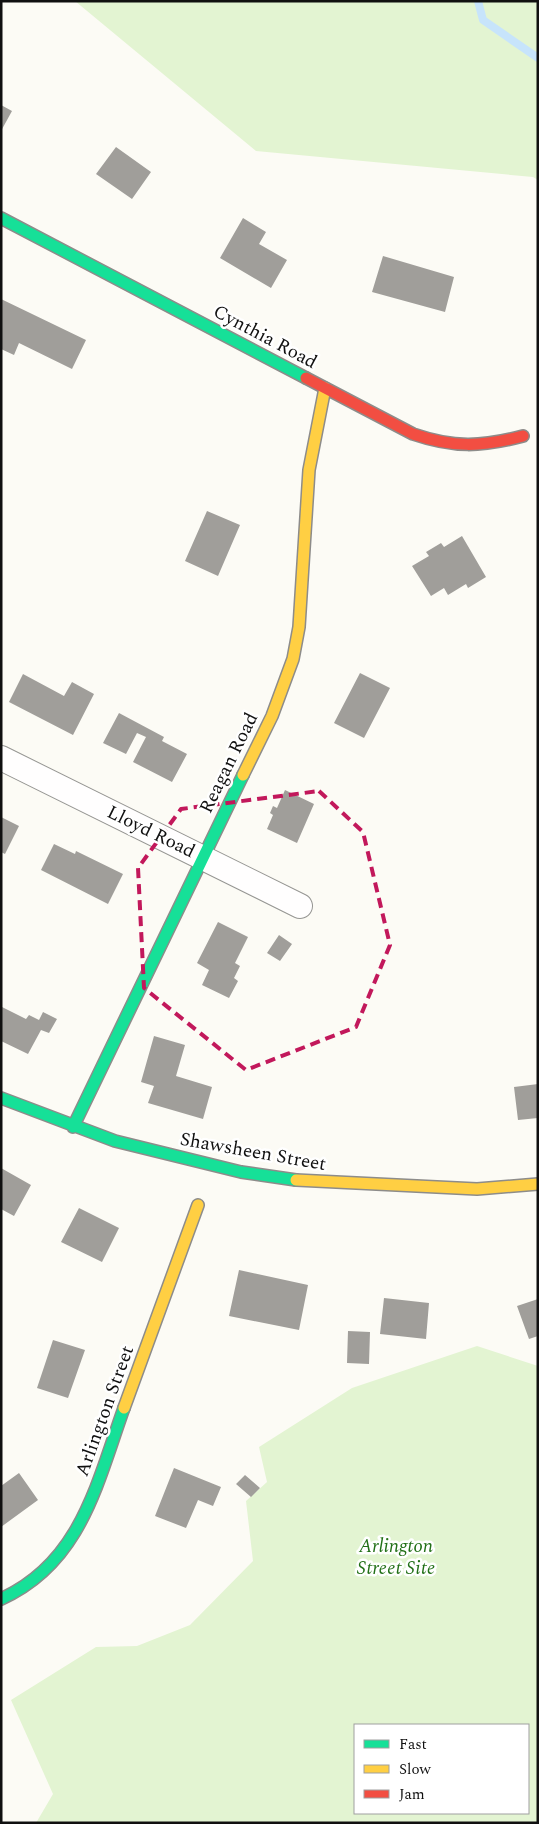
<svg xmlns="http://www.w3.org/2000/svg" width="539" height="1824" viewBox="0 0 539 1824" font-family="Spectral,serif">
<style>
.green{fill:#e3f4d2;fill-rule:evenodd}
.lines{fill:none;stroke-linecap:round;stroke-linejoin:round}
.stream{stroke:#c7e4fb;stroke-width:8}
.building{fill:#a09e9a}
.street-casing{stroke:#969693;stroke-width:26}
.fast-casing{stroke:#8d8c8a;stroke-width:14}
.slow-casing{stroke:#8d8c8a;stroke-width:14}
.jam-casing{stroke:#8d8c8a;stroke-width:14}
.street{stroke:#fffefe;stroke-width:24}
.fast{stroke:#16e098;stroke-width:11}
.slow{stroke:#ffcf43;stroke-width:11}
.jam{stroke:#f24e42;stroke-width:11}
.marked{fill:none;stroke:#c2185b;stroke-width:4;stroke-dasharray:10 6;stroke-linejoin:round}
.labels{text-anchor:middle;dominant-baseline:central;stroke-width:5;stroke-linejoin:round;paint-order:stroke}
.street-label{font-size:19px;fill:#101010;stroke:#fff}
.park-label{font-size:19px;font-style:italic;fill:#227017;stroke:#fff}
</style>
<rect width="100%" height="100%" fill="#fcfbf5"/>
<path class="green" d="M75,1H538V180L533,177L256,151Z
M477,1346L538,1366V1823H36L53,1794L11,1700L96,1647L137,1646L190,1625L253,1561L246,1501L267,1482L259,1447L352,1388ZM355,1725H528V1813H355Z"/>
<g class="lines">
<path class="stream" d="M478,1L483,20L538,58"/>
</g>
<path class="building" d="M1,105L12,111L1,131Z
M116,147L151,172L132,199L96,174Z
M243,218L266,232L259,244L287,260L271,288L220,258Z
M383,256L454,277L445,312L372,292Z
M1,299L86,340L72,369L19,343L14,355L1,349Z
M207,511L240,525L218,576L185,561Z
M462,536L486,577L468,588L466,584L448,595L444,588L431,596L412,566L429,556L426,552L441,543L444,547Z
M360,673L390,688L364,738L334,723Z
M23,674L64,696L72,682L94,694L73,735L9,702Z
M119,713L164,737L162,741L187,754L172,782L133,762L146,737L137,733L126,754L103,743Z
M285,790L314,804L297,843L267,829L273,815L270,813L273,806L277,808Z
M1,817L19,826L5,854L1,852Z
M54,844L75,854L76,851L123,874L108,904L41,870Z
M218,922L248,937L235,963L240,966L234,978L238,981L229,998L202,985L209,970L197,963Z
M279,935L292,944L280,961L267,953Z
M2,1007L26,1019L29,1015L39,1020L43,1012L57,1019L49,1033L41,1030L28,1054L1,1041Z
M154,1036L185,1045L176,1076L212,1087L203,1119L148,1103L154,1086L141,1082Z
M538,1084V1118L518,1120L514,1087Z
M1,1168L31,1185L14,1216L1,1209Z
M79,1208L119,1228L102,1262L61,1242Z
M239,1270L308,1285L299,1330L229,1316Z
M384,1298L429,1303L426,1339L380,1334Z
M538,1299V1336L529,1339L517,1306Z
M348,1331L370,1332L369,1364L347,1363Z
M53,1340L85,1350L68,1398L37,1388Z
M174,1468L221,1487L213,1506L198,1500L186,1528L155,1516Z
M19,1473L38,1500L1,1527V1486Z
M245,1475L260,1488L251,1497L236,1484Z"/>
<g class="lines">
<defs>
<path id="street" d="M1,758L300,906"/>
<path id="fast" d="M1,218L306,378
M1,1098L115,1141L241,1172L296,1180
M73,1127L243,775
M1,1599C81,1563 97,1483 124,1408"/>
<path id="slow" d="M243,775L272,716L293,659L299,627L309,470L325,388
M296,1180L477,1189L538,1184
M124,1408L198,1205"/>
<path id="jam" d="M306,378L413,434C454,448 481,447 523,436"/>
</defs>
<use href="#street" class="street-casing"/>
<use href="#fast" class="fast-casing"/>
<use href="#slow" class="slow-casing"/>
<use href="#jam" class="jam-casing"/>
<use href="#street" class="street"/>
<use href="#fast" class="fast"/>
<use href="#slow" class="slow"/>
<use href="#jam" class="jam"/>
</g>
<path class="marked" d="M319,791L363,832L390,945L356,1027L246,1070L144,988L138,868L181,809Z"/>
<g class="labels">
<g class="street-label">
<text transform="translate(265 337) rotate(28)">Cynthia Road</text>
<text transform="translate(229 763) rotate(-64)">Reagan Road</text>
<text transform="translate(151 832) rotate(26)">Lloyd Road</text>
<text transform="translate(253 1152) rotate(10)">Shawsheen Street</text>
<text transform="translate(105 1411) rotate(-70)">Arlington Street</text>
</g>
<g class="park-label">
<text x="396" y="1546">Arlington<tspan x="396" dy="22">Street Site</tspan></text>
</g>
</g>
<rect width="539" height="1824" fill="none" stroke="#101010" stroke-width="5"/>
<rect x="354" y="1724" width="175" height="90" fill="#ffffff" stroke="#9f9f9f"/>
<rect x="364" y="1740" width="25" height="8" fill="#16e098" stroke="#9f9f9f"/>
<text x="399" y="1749" font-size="15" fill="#101010">Fast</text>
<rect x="364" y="1765" width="25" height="8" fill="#ffcf43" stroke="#9f9f9f"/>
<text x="399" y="1774" font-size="15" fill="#101010">Slow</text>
<rect x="364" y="1790" width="25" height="8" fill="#f24e42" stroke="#9f9f9f"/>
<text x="399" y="1799" font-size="15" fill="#101010">Jam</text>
</svg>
